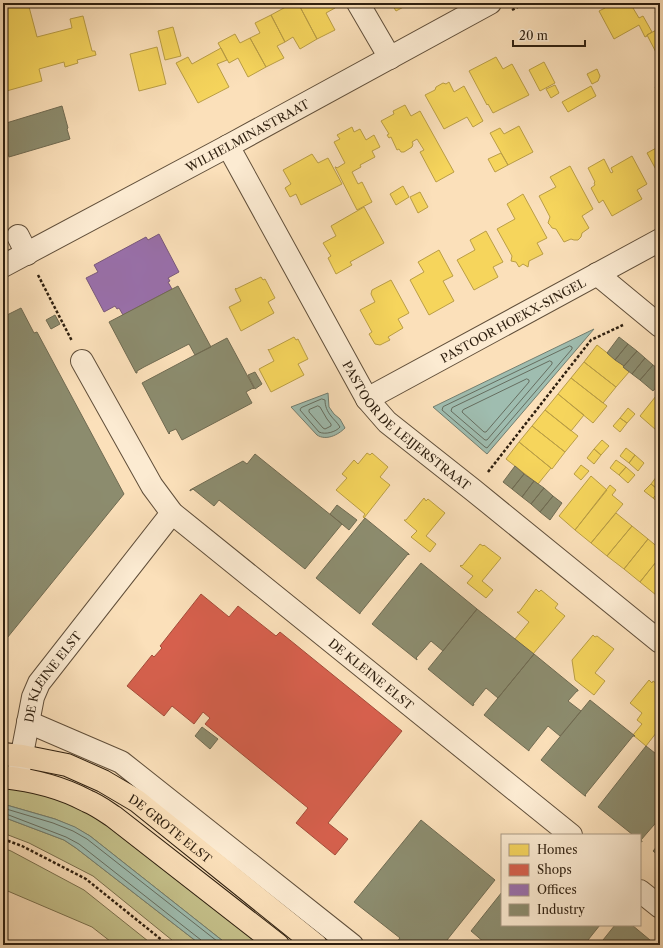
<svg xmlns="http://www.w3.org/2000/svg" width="663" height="948" viewBox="0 0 663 948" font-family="'Libre Caslon Text',serif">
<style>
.green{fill:#c5c18b;stroke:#7a704d}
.water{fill:#9fbdb0;stroke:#727e70}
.homes{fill:#f6d55c;stroke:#ba9e45}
.shops{fill:#d6604d;stroke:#a44c3a}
.offices{fill:#9970ab;stroke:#79587c}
.industry{fill:#8c8c6e;stroke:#706b52}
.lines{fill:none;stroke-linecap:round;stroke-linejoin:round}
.shore{stroke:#666e60;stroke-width:1}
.minor-casing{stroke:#614f3a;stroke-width:24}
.major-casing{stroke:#2e1f0f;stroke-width:24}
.path{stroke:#2e1f0f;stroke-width:2.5;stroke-dasharray:3 2;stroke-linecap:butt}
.minor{stroke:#fcebd2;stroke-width:22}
.major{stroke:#fbe0ba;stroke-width:22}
.labels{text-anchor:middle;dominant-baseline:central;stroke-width:4;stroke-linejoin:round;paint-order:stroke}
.street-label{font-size:12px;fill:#2e1f0f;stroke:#fcebd2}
</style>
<rect width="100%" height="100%" fill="#fbe0ba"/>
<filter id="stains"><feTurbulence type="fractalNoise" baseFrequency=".005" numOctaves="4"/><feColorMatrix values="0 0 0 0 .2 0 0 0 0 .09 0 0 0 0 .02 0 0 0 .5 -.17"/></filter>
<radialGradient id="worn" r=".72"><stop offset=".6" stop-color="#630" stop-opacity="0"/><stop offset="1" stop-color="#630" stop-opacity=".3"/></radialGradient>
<path class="green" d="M3,783L17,784L96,813L265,945H228L90,836L74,827L55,819L3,804Z
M3,817L64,840L76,848L201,945H178L93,876L29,843L3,833Z
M3,848L11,851L84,890L153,945H115L92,927L3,889Z"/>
<path class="water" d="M594,329L487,454L433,407Z
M328,393L329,407L334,414L340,419L345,428C338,435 326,441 317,435L291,407Z
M3,804L55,819L75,827L90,836L228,945H201L76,848L64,840L3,817Z"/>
<path class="homes" d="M3,3H28L37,37L72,28L70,19L83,16L92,51H95L96,55L77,60L78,63L65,67L64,62L39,69L42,81L3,92Z
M293,3H298L317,39L300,49L293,37L285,42L271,15Z
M298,3H333L335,8L326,13L335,30L317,39Z
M391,3H411L396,11Z
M602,3H636L638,5L633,8L639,18L643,16L652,32L647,35V36L645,37L639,25L614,39L599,11L605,8Z
M660,9V22L655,12Z
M271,15L285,42L277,46L284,58L266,67L250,38L260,33L255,23Z
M173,27L181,56L165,60L158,31Z
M660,28V60L647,35Z
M235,34L240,43L250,38L266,67L248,77L238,58L229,63L218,43Z
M157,47L166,84L139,91L130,54Z
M221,48L227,60L217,64L229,87L198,103L176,63L188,57L192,64Z
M496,57L503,69L512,64L529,95L493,113L488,104L487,105L469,71Z
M544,62L555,83L540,91L529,70Z
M597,69L600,76L598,81L592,84L587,74Z
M449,82L454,92L464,86L483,121L473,127L467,117L444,129L425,95L435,90L436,87L443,83L446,84Z
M660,84V96L655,87Z
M555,85L559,93L551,98L546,89Z
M591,86L596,96L568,112L562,102Z
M405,105L411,116L420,111L454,172L436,182L420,152L424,150L417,139L412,142L413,144L412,147L404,152H401L399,149L397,150L391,137L389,138L387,135L389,134L381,121L394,114L393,111Z
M519,126L533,152L508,165L490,133L500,128L504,134Z
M352,127L354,132L360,129L366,140L374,135L380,147L372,151L375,157L360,165L361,167L352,172L358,184L362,182L372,202L357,210L335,167H336L337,168L345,163L334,142L340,139L337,135Z
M660,146V177L647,153Z
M501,153L508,165L495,172L488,159Z
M312,154L318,163L328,158L342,184L301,205L296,194L290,197L285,188L291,184L283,170Z
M632,156L647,184L637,190L642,199L612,216L603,200L599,203L591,188L595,185L594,183L595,182L588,168L604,159L611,173L613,172L611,168Z
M570,166L593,209L582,216L589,228L582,233L581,237L578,240H574L571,239L564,242L556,229L552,228L550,225L548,223L550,217L539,196L556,187L550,177Z
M403,186L409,197L396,205L390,194Z
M420,192L428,207L418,213L410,197Z
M523,194L547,238L537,243L543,254L529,261L528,267L523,264L519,267L516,262L511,261L512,256L497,229L515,219L507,204Z
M364,207L384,243L350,262L352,265L336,274L328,258L331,256L323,243L336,236L331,226Z
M486,231L503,262L493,267L498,277L474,290L457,260L475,250L470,240Z
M439,250L453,276L443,281L454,301L429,315L410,280L424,272L418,262Z
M261,277L263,280L265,279L275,298L268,302L274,313L241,331L229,307L241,301L235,289L236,288V289Z
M391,280L409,313L398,319L403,328L388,337L390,340L380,345L375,344L369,334L372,332L360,310L375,302L371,294L372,290Z
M294,337L296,340L298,339L308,359L298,364L304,375L271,392L259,369L274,361L268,349L269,350Z
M597,345L624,366L623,367L629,372L616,387L584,362Z
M584,362L616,387L603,403L571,378Z
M571,378L607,406L593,423L558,394Z
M660,391V425L656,430L640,416Z
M558,394L584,415L571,431L545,410Z
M628,408L635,414L627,423L620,418Z
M545,410L578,436L565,452L532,426Z
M620,418L627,423L620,432L613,426Z
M532,426L565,452L552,469L519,442Z
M602,440L609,446L601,455L594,449Z
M519,442L551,468L538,484L506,459Z
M626,448L635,455L629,463L620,456Z
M594,449L601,455L594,464L587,458Z
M367,453L370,455L372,453L388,467L380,477L390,485L364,518L363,517L365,514L336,490L347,478L342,474L354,460L358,464Z
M635,455L644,463L638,471L629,463Z
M616,460L626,467L619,475L610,468Z
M581,465L589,471L581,480L574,474Z
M626,467L635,475L628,483L619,475Z
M591,476L607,490L575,530L559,516Z
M657,476L660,478V491L651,484Z
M651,484L660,491L653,498L644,491Z
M610,485L616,490L612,495L623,504L591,543L575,530Z
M660,491V504L653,498Z
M424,498L426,501L428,499L445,513L426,536L436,544L430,552L411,537L417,531L404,520H406Z
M616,513L632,526L607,556L591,543Z
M632,526L648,539L624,569L607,556Z
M648,539L660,549V557L640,582L624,569Z
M480,544L483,546L484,545L501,558L482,581L493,590L486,598L467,583L473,576L460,566L461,565L462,566Z
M660,557V590L656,595L640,582Z
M536,589L539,592L541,590L558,604L555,608L565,616L533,654L515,639L529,622L517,612H519Z
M593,635L595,637L597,636L614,649L595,673L605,681L594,695L575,680L572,660Z
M649,680L652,683L653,681L660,686V728L646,746L633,735L642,724L637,720L642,713L630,703L631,702Z"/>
<path class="shops" d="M201,594L229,617L238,606L276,636L280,632L402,731L328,823L348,839L335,855L296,823L308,808L205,724L210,718L203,712L194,724L172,706L164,716L127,686L152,655L154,657L162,648L160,646Z"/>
<path class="offices" d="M159,234L179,272L168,278L170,281L168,282L172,289L123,315L119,308L117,309L115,306L104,312L86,278L98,272L94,265L146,237L148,240Z"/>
<path class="industry" d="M62,106L68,128L67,129L70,139L9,157L3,137V124Z
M178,286L211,347L195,355L189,344L144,367L137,371V373H136L109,322Z
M21,308L34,333L37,332L124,494L3,643V317Z
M55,315L60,324L51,329L46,320Z
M619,337L628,344L615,360L607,353Z
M227,338L254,388L253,389V388L246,392L252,403L182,440L176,429L169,432L170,433L169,434L142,383Z
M628,344L637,351L624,366L615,360Z
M637,351L645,358L632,374L623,367Z
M645,358L653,365L640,380L632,374Z
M653,365L660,370V383L653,391L640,380Z
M255,372L262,384L255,389L248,375Z
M255,454L342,524L305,569L219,500L214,506L193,489L190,491V490L243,461L247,464Z
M515,466L524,474L512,489L503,482Z
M524,474L534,481L522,497L512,489Z
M534,481L544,488L531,504L522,497Z
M544,488L553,496L540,512L531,504Z
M553,496L562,503L550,520L540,512Z
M337,505L357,520L349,530L330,514Z
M365,518L409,554V555L408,554L360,613V614L316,578Z
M421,563L477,609L443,651L431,641L416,658L417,659V660L372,624Z
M477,609L534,654L498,698L486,688L473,704H474L473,706L428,669Z
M534,654L578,690V691H577L568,701L581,711L560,736L548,726L529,750V751L484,715Z
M590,700L635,736H633L585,795L586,796H585L541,760Z
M202,727L218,739L210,749L195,736Z
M646,746L660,757V818L641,840L642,841V842L640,841V835H633L598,807Z
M421,820L495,880L443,945H399L396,943L400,938L354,902Z
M659,844H660V857L653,851Z
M502,892V925H600L584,945H483L485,943L471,931Z
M615,925H632L656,945H599Z"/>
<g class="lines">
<path class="shore" d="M570,346L572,347V349L487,448L485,447L442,410L443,407Z
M550,361L552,362V364L487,440H485L451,411L452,408Z
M527,379L529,380V382L486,432H484L462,412L463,410Z
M322,399L325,400C325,406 327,411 331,416C334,420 337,422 340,427C336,432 325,435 319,432L300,410L301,408Z
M318,406L320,407L327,419L331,424V426L325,429L323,428L309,412V410Z
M3,808L53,823L73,831L87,839L222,945
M3,813L6,814L66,837L79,844L201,940L202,942L203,945"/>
<defs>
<g id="minor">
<path d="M358,3L390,58"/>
<path id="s1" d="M228,146L367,399L387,422L473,490L660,642"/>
<path d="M18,236L27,254"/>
<path id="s2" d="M3,266L228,146L490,3"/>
<path d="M597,274L660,326"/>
<path id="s3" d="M82,361L152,486L172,513L571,835"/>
<path id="s4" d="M367,399L660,240"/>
<path d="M28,722L121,762L352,945"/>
<path id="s5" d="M18,775L33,697L39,683L172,513"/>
<path d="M640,891L660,907"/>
</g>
<g id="major">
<path id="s6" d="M3,754L22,756L67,765L103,781L137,801L316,945"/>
<path d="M3,777C32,780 61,787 87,801C97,805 105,811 114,817L278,945"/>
</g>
</defs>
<use href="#minor" class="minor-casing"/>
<use href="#major" class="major-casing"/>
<path class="path" d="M512,10L525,3
M38,275L72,341
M488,472L591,340L623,325
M3,839L22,846L86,879L168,945"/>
<use href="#minor" class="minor"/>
<use href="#major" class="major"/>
</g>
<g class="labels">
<g class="street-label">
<text stroke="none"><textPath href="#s2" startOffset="277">WILHELMINASTRAAT</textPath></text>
<text stroke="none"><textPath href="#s4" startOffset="166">PASTOOR HOEKX-SINGEL</textPath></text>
<text stroke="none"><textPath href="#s1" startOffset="335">PASTOOR DE LEIJERSTRAAT</textPath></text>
<text stroke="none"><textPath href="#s3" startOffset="433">DE KLEINE ELST</textPath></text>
<text stroke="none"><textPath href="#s5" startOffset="106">DE KLEINE ELST</textPath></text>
<text stroke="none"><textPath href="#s6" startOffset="187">DE GROTE ELST</textPath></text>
</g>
</g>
<rect width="663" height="948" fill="none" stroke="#fbe0ba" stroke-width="16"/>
<rect x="4" y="4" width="655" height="940" fill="none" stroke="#2e1f0f" stroke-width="2"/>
<rect x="8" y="8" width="647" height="932" fill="none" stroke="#2e1f0f"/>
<rect x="501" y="834" width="140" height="92" fill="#fcebd2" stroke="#aa9984"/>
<rect x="509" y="844" width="20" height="12" fill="#f6d55c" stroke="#aa9984"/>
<text x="537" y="854" font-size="12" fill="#2e1f0f">Homes</text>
<rect x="509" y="864" width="20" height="12" fill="#d6604d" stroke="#aa9984"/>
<text x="537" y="874" font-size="12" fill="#2e1f0f">Shops</text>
<rect x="509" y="884" width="20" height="12" fill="#9970ab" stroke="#aa9984"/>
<text x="537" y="894" font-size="12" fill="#2e1f0f">Offices</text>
<rect x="509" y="904" width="20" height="12" fill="#8c8c6e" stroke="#aa9984"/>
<text x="537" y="914" font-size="12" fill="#2e1f0f">Industry</text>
<path d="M513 40v6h72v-6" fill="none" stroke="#2e1f0f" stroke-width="2"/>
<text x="519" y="40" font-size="12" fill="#2e1f0f" stroke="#fcebd2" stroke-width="3" paint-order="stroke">20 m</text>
<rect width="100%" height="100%" filter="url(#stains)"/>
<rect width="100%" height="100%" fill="url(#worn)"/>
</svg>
